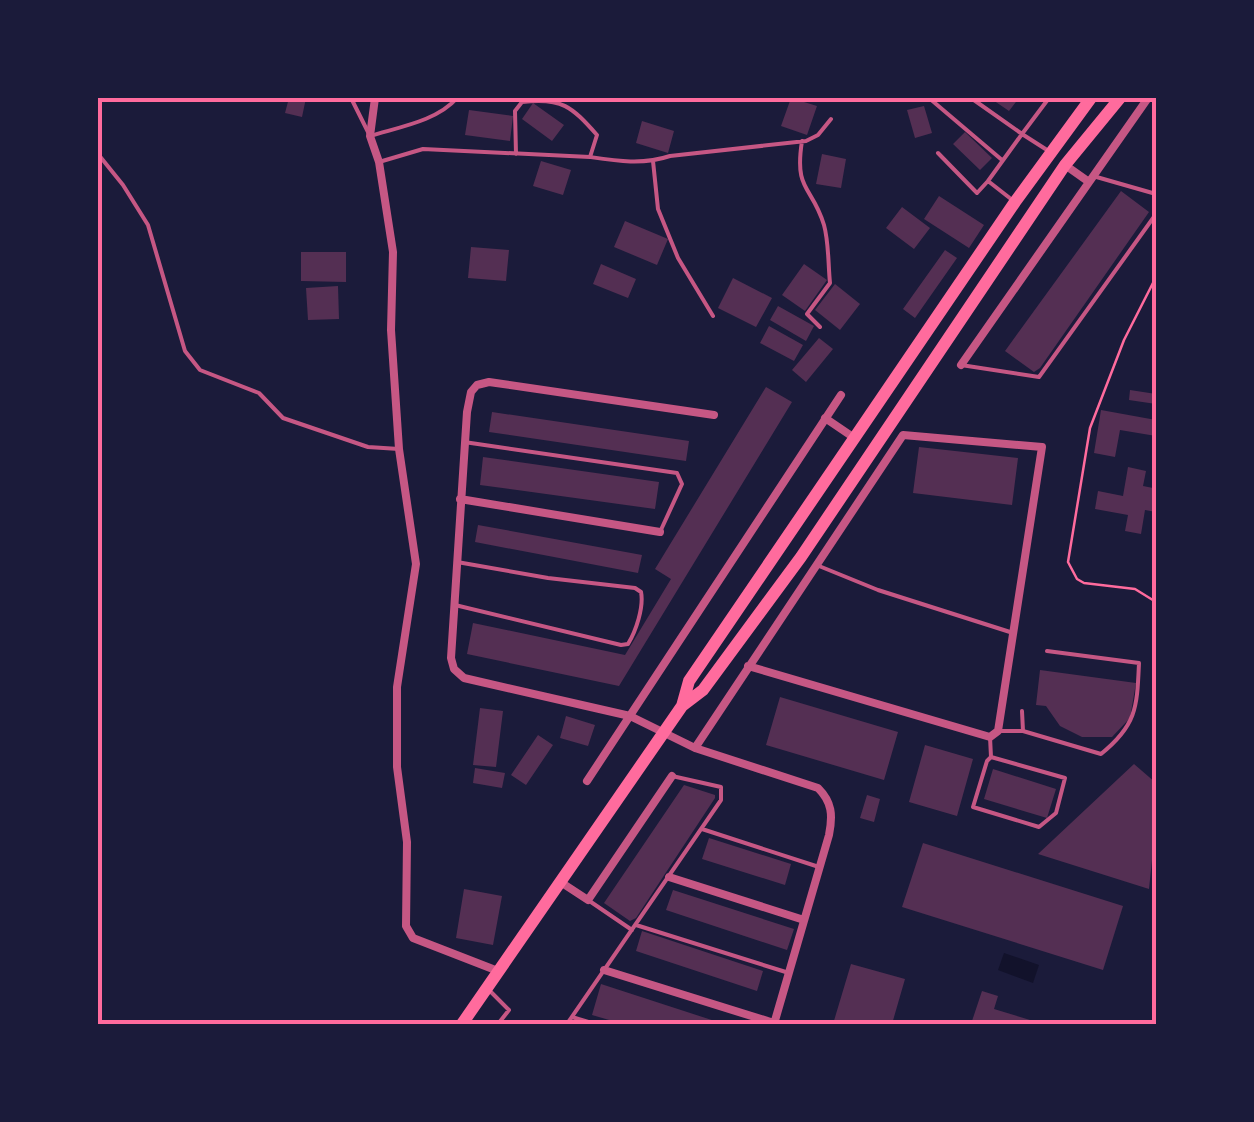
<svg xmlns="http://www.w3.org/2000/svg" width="1254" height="1122" viewBox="0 0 1254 1122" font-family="Arial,sans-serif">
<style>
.water{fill:#12122b}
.building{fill:#542f53}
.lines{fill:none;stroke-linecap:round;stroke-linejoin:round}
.path{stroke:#ff6b9d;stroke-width:2.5}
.service{stroke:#c65784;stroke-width:4}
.minor{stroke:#c65784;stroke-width:8}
.primary{stroke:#ff6b9d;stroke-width:12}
.neatline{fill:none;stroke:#ff6b9d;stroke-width:4}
</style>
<rect width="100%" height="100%" fill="#1b1b3a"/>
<path class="water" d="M1004,953L1039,965L1033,983L998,970Z"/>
<path class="building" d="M289,98H306L302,117L285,113Z
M791,98L817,106L807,135L781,126Z
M990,98H1019L1009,111Z
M533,103L564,125L552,141L522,119Z
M924,106L932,133L915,138L907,110Z
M469,110L513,116L510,141L465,135Z
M642,121L674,131L668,153L636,143Z
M965,132L992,158L980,170L953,144Z
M822,154L846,159L841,188L816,184Z
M541,161L571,170L563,195L533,186Z
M1121,191L1149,212L1040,368L1034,372L1005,351Z
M939,196L984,225L969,248L924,219Z
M902,207L930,228L914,249L886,228Z
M625,221L668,239L657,265L614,247Z
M471,247L509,250L506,281L468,278Z
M945,250L957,258L915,318L903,309Z
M301,252H346V282L301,281Z
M601,264L636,279L628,298L593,284Z
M804,264L827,280L805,311L782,295Z
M733,278L772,298L756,327L718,308Z
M835,284L860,304L840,330L815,310Z
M338,286L339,319L308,320L306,288Z
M778,306L814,326L806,341L770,320Z
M769,326L803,345L794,361L760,343Z
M819,338L833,349L806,382L792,370Z
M766,387L792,402L619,686L467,654L473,623L625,655L671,579L655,569Z
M1130,390L1156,394V404L1129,400Z
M1101,410L1156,420V436L1120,430L1115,457L1094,453Z
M492,412L689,441L686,461L489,432Z
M919,447L1018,458L1012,505L913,493Z
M483,457L659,482L655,509L480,485Z
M1128,467L1146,471L1143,486L1153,488L1152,494L1156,495V512L1145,510L1141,534L1125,531L1128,515L1095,509L1098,491L1123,496Z
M478,525L642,555L638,573L475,542Z
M1040,670L1136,683L1130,718L1112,737H1082L1060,726L1046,706L1036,705Z
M780,697L898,732L884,780L766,745Z
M480,708L503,711L496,767L473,765Z
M566,716L595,725L588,746L560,738Z
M538,735L553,745L526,785L511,775Z
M925,745L973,759L957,816L909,802Z
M1134,764L1156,783V821L1149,889L1038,854Z
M475,768L505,773L502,788L473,783Z
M993,769L1056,789L1047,818L984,799Z
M684,785L715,795V798L636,918L630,921L604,903Z
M867,795L880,799L874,822L860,818Z
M709,838L791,864L785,885L702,859Z
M923,843L1123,906L1103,970L902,907Z
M464,889L502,896L493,945L456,938Z
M673,890L794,929L787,950L666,910Z
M642,931L763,971L757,991L636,951Z
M851,964L905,979L892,1024H833Z
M601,984L724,1024H623L592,1015Z
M982,991L998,996L994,1009L1030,1020L1028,1024H971Z"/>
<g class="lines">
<path class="path" d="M1156,277L1124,340L1090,428L1068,562L1077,579L1084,583L1135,589L1156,602"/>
<path class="service" d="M351,98L370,136C399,127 437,121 457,98
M929,98L1002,160
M971,98L1022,134L988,181
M802,141C794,192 812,185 824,225C829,243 828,264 830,283L807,314L820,327
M1047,150L1022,134L1049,98
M938,153L977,193L988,181L1011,199
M98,154L123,185L148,225L185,351L200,370L259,393L283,418L368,447L399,449
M590,157C617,161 643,165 670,156L806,141L818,135L831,119
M653,161L658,209L678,258L713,316
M379,162L423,149L590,157L597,135C572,107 562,97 522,102L515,111L516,154
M961,365L1039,377L1156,214V194L1093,176
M464,442L677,473L682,484L660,532
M819,566L878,590L1010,632
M455,605L621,645L628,644C636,631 644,607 641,592L635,588L548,578L457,562
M1022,711L1023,731
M998,731H1023L1101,754C1137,725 1137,707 1139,663L1047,651
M990,737L991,757L1065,778L1056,813L1039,827L973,807L987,761L991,757
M702,829L819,867
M588,900L632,930
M636,925L789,973
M491,992L509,1010L498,1024
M572,1017L595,1024
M567,1024L721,800V787L672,776"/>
<path class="minor" d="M375,98L370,136L379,162L393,252L391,330L399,449L416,564L397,687V767L407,842L406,926L413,938L498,971
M1065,165L1089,182
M961,365L1148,98
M714,415L489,382L477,385L471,392L467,412L451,658L454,669L464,678L630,716L695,748L818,788C832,802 833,815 829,835L774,1024
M825,418L853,437
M460,499L660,532
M695,748L903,435L1042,447L998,731L990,737L748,666
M587,781L841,395
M669,877L804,920
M562,883L588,900L672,776
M604,970L774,1023"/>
<path class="primary" d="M682,706L689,681L1015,202L1091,98
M462,1024L682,706L703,690L801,557L1065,165L1120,98"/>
</g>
<rect width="1254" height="1122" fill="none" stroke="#1b1b3a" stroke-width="200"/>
<rect x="100" y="100" width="1054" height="922" class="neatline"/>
</svg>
